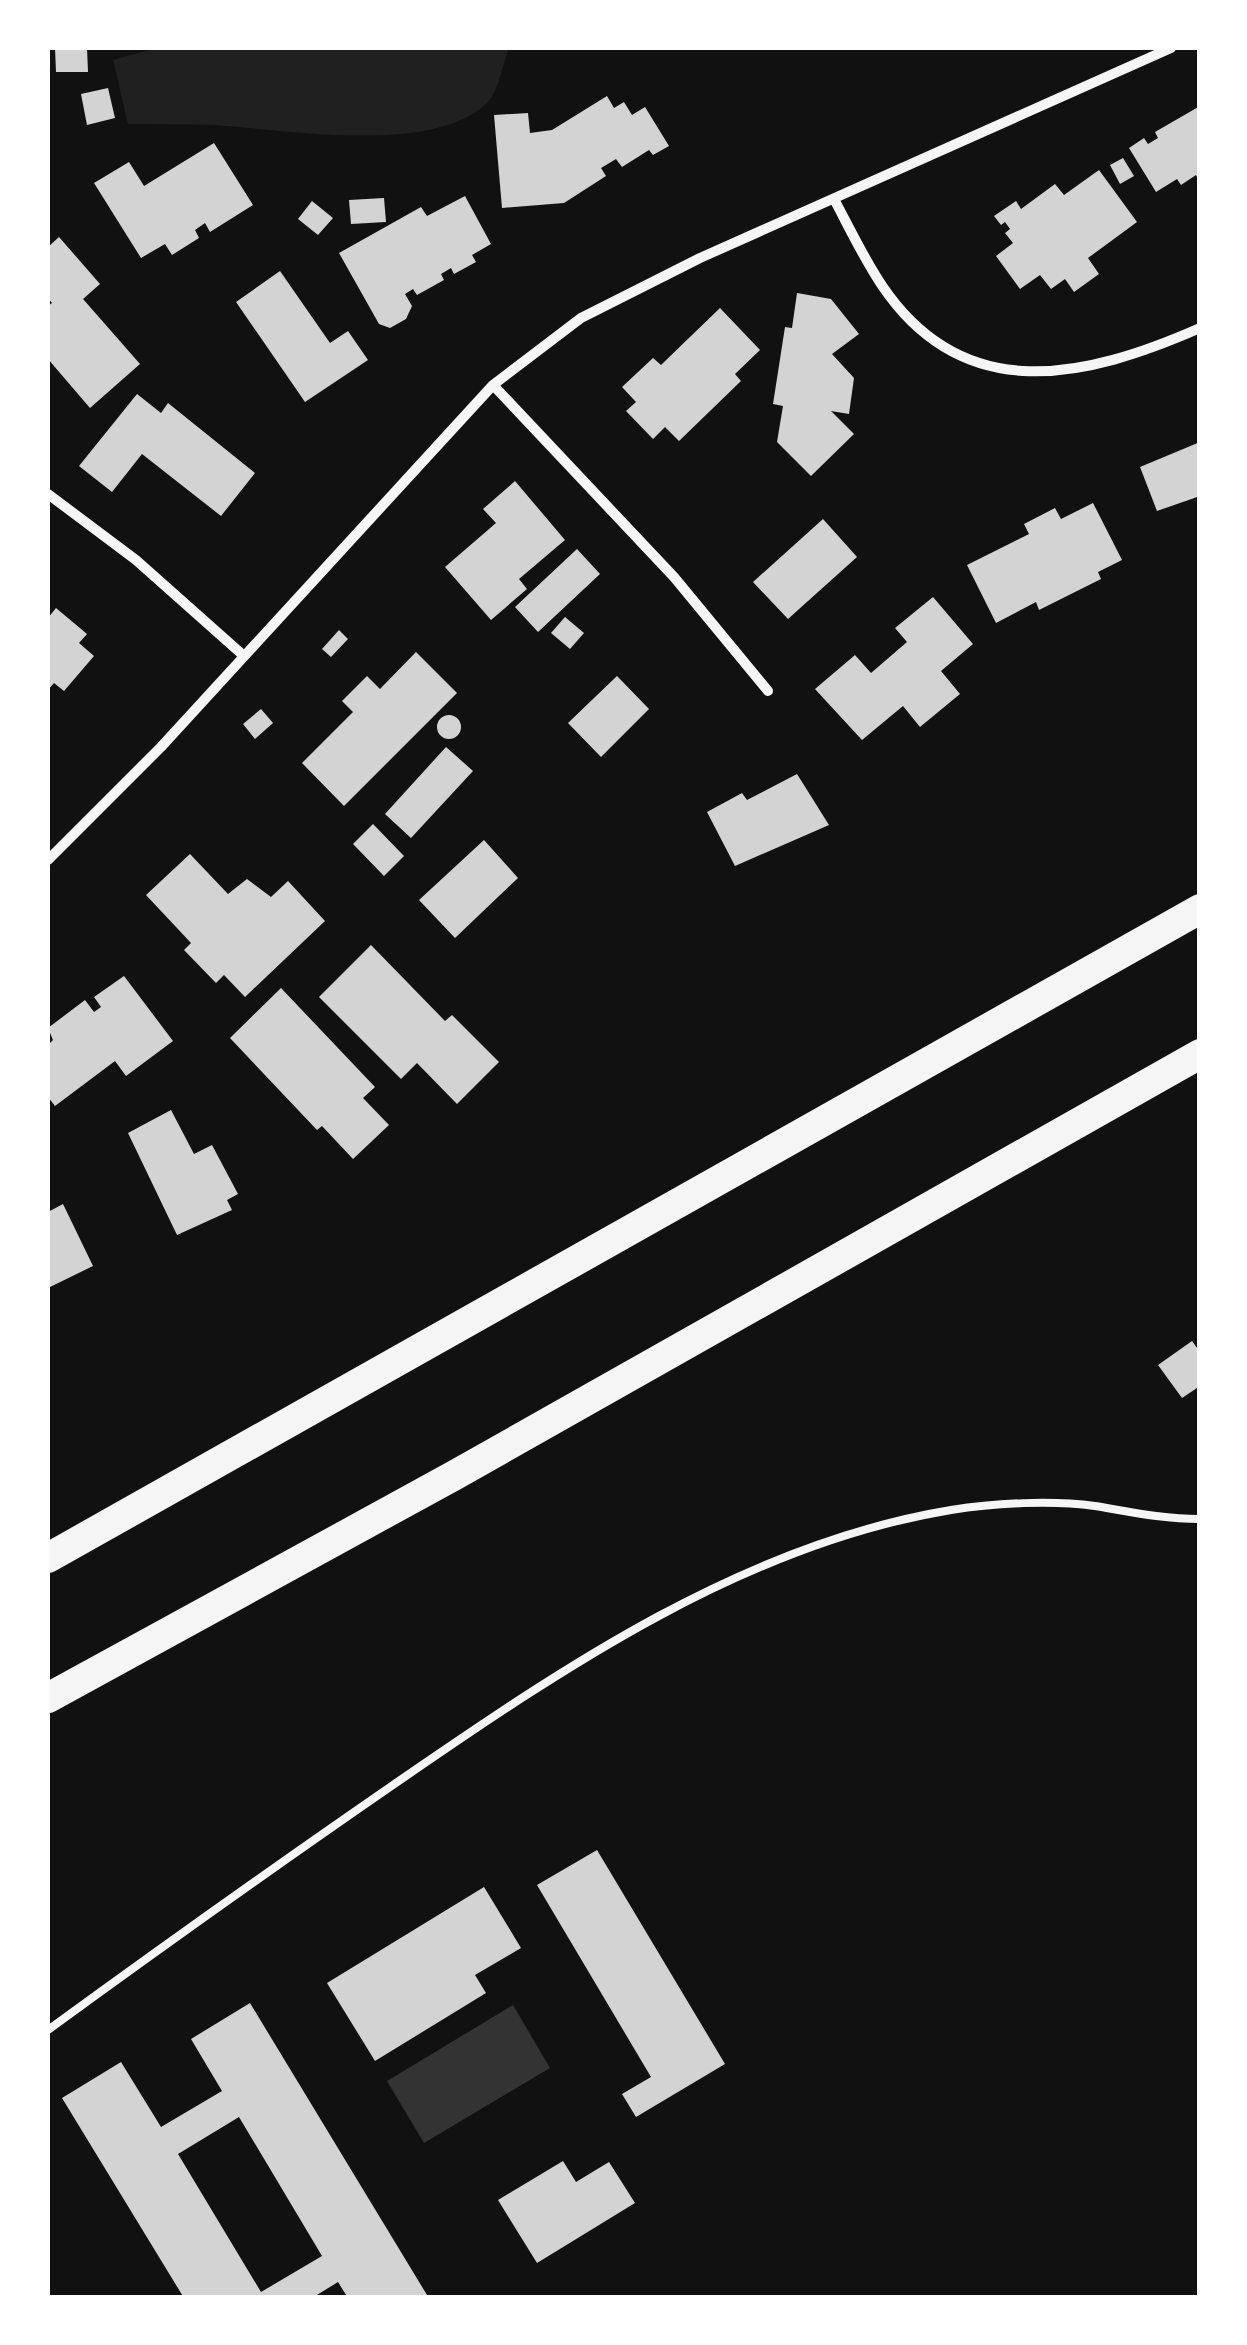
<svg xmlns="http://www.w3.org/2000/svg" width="1247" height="2345" viewBox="0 0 1247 2345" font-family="'Titillium Web',sans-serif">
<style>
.green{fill:#202020}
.water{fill:#333}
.building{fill:#d3d3d3;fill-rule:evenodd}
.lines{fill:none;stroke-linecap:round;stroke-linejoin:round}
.service{stroke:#f5f5f5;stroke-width:8}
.minor{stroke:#f5f5f5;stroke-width:10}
.motorway{stroke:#f5f5f5;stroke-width:30}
</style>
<rect width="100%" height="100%" fill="#111"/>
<path class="green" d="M157,48H509C503,64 498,93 486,104C430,156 284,129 214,125C185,124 157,124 128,124L113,60Z"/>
<path class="water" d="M513,2005L550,2068L424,2143L387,2081Z"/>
<path class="building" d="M55,48H87L88,72H56Z
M108,88L115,118L87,125L81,94Z
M607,96L614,108L624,102L632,115L645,107L669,146L653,155L649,150L622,167L616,159L601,168L606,176L564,203L502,208L494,115L528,113L530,133L552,130Z
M1200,106V183L1196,175L1181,185L1177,179L1156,192L1129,148L1144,138L1148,144L1158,138L1155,132Z
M214,143L253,205L210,232L205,223L195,230L199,238L172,255L165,244L141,258L94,183L129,162L144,186Z
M1123,158L1134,176L1120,184L1110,165Z
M1099,170L1137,222L1088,258L1099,274L1074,292L1065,279L1051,289L1040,275L1020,289L996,256L1013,243L1005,233L1010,229L1005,222L1001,225L994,216L1016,201L1021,209L1055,184L1064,195Z
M465,196L491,244L472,255L476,262L454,274L451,268L441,274L444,280L417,295L413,289L405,294L412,306L406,319L390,328L379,324L339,253L421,207L427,216Z
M384,198L386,222L351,224L349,200Z
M312,201L333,218L318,235L298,219Z
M59,237L100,284L83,299L140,364L90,408L48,359V306L52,303L48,298V247Z
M280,271L330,343L348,331L368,360L305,402L236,302Z
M797,293L831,299L859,334L832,354L854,378L849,414L831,411L854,434L811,476L777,442L783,406L773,404L785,327L792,328Z
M720,308L760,350L735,374L741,381L679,441L665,427L653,439L626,411L636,402L622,387L653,358L661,365Z
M137,394L161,413L168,403L255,473L221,516L142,454L112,492L79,466Z
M1200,442V496L1157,511L1140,467Z
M515,481L565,540L519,579L527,589L491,620L445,567L496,523L483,509Z
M1093,503L1122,560L1098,572L1101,579L1039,610L1036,602L996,623L967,565L1029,534L1024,524L1055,508L1061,519Z
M823,519L857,557L788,619L753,582Z
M577,549L600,574L538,632L515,607Z
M933,597L973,644L941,671L960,694L920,727L903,706L862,740L815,689L855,655L871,673L907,642L895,628Z
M56,608L87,634L79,643L94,656L64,691L54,683L48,690V618Z
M565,617L584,633L570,649L551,633Z
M339,630L348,639L331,657L322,649Z
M416,652L457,693L344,806L302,763L353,712L342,701L367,676L380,689Z
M617,676L649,709L601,757L568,723Z
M261,709L273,723L255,739L243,724Z
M437 727a12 12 0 1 1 24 0a12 12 0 1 1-24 0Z
M446,747L473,771L411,838L385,814Z
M797,774L829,825L735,866L707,812L742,793L747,800Z
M373,824L404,856L384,876L353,844Z
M484,840L518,878L455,938L419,900Z
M190,854L228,894L247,879L271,897L288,881L325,921L245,997L224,975L216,983L184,950L191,943L146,895Z
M371,945L445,1021L452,1015L499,1062L457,1104L417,1063L401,1079L319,997Z
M124,976L173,1041L126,1076L115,1061L55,1106L48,1097V1045L53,1040L48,1028L85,1000L94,1012L101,1007L94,997Z
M281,988L375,1087L363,1098L389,1125L353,1159L322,1126L317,1130L230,1038Z
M171,1110L194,1154L212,1145L238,1194L227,1200L232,1210L177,1235L128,1133Z
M63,1204L93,1266L48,1288V1212Z
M1192,1341L1200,1352V1386L1182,1398L1158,1365Z
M597,1850L725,2064L636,2117L622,2094L651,2077L537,1885Z
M484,1887L521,1948L475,1975L486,1993L375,2061L327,1983Z
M250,2003L427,2295L423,2298H348L338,2282L312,2298H184L62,2098L121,2062L161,2127L222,2091L191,2039ZM239,2117L322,2256L261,2292L178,2154Z
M563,2161L576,2182L609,2162L635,2203L537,2263L498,2200Z"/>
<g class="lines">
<path class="service" d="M48,2030C162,1947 277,1865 393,1785C563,1668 744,1544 951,1510C995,1503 1051,1500 1095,1506C1131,1512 1163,1519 1200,1519"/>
<path class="minor" d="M834,199C850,229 864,259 883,287C965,407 1086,378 1200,328
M493,385L674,577L768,691
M48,494L136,560L244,656
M48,860L161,747L493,385L581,318L700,258L1171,48"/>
<path class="motorway" d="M48,1558L1200,909
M48,1698L455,1475L1200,1054"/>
</g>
<rect width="1247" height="2345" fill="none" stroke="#ffffff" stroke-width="100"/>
</svg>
